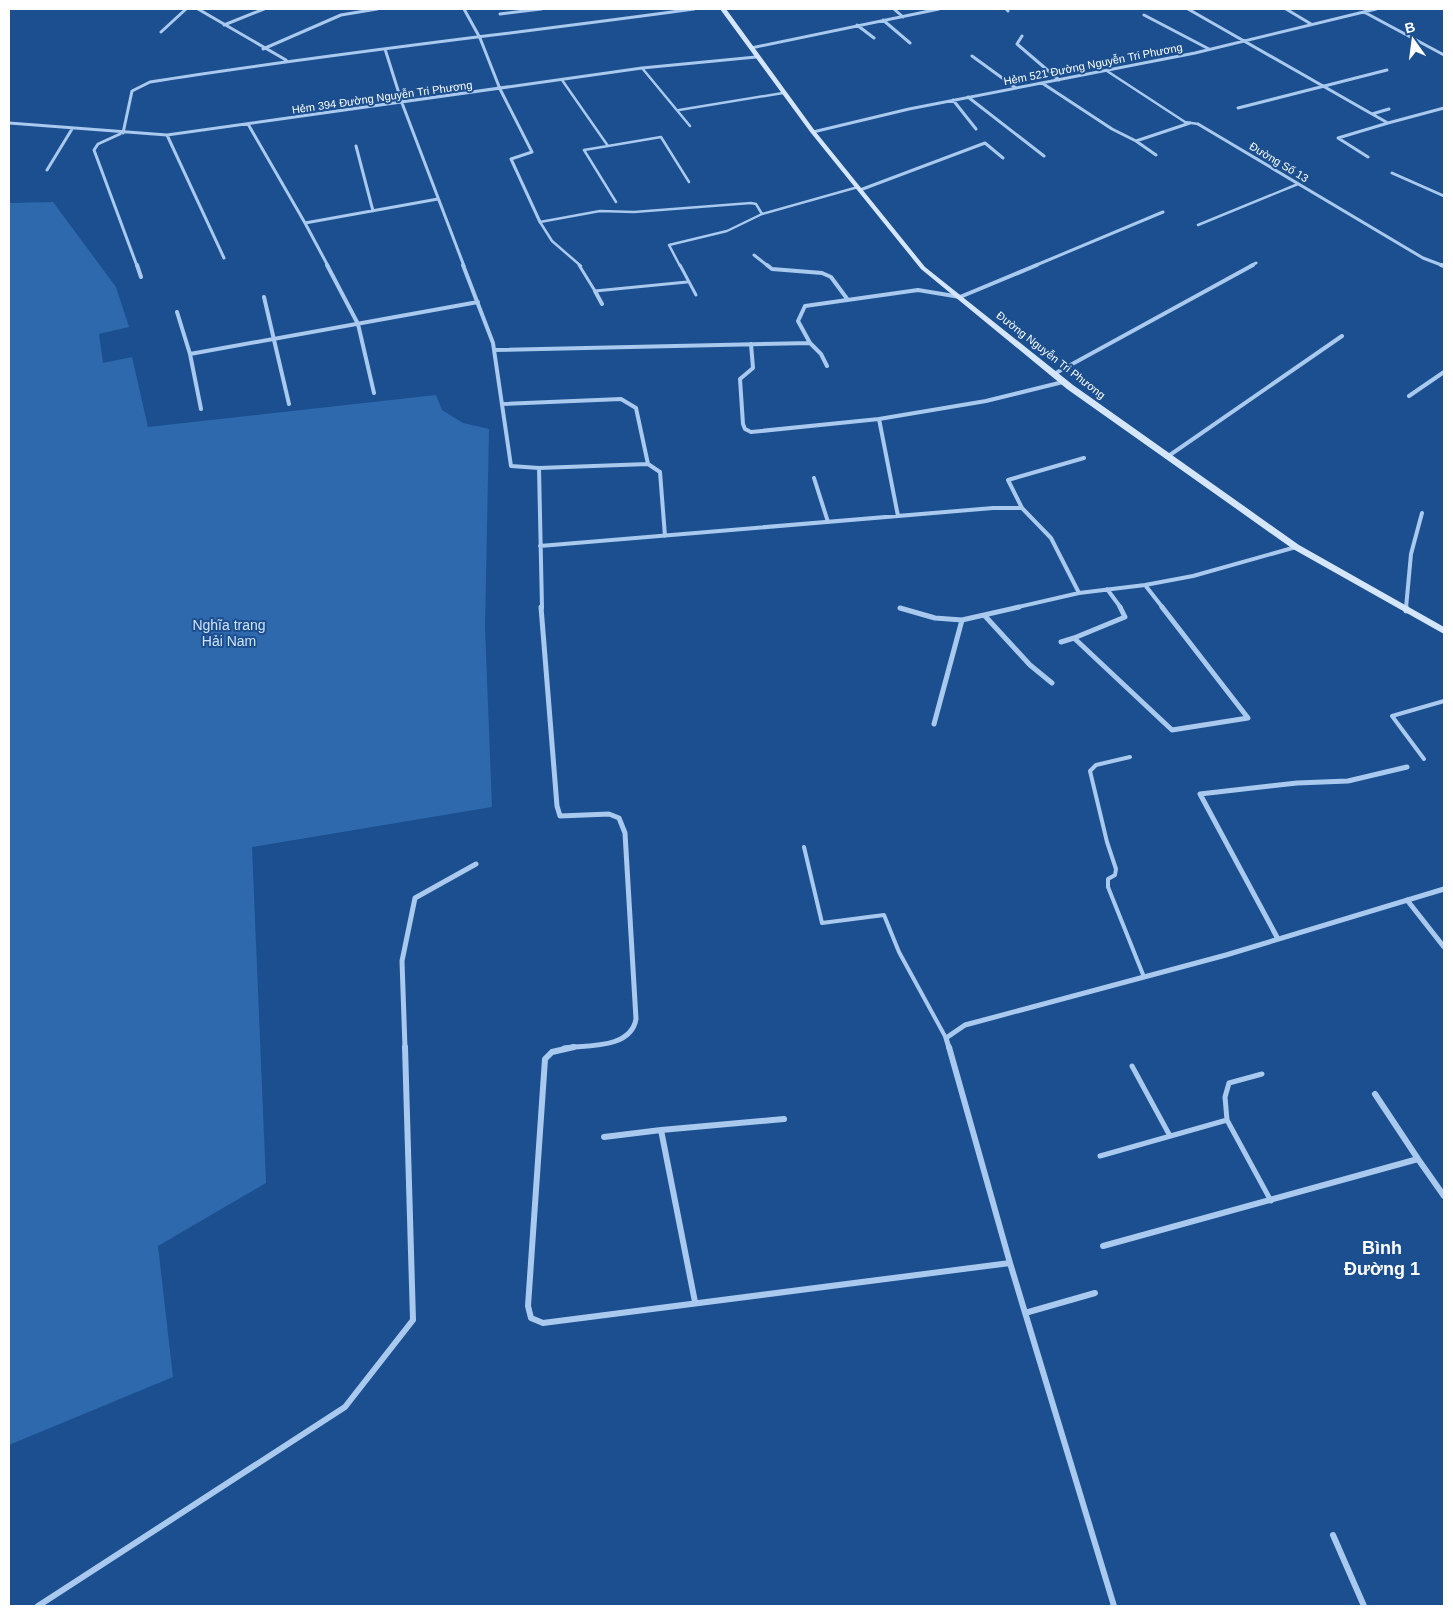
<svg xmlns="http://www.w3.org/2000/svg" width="1453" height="1615" viewBox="0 0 1453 1615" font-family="Arial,sans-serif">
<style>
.green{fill:#2e69ad}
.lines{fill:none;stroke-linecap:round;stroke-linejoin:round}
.service-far3{stroke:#a9c9ee;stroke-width:2.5}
.service-far2{stroke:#a9c9ee;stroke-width:3}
.service-far1{stroke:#a9c9ee;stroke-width:4}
.service{stroke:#a9c9ee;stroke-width:5}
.minor-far3{stroke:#a9c9ee;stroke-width:3}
.minor-far2{stroke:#a9c9ee;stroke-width:4}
.minor-far1{stroke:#a9c9ee;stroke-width:5}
.minor{stroke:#a9c9ee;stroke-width:6}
.secondary{fill:#d6e6fa;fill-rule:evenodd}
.labels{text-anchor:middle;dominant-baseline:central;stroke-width:4;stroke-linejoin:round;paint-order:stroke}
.far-street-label{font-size:11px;fill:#fff;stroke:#1b4f8f}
.park-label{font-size:14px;fill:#cfe3fa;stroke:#1b4f8f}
.near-neighbourhood-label{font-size:18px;font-weight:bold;fill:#fff;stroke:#1b4f8f}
</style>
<rect width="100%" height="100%" fill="#1b4f8f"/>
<path class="green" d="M53,202L116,287L129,327L99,334L103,363L132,357L148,427L436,395L442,410L463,423L489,429L485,628L492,807L252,847L266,1183L158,1246L173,1377L9,1445V203Z"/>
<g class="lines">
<path class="service-far3" d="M642,68L690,126
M1107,71L1185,122L1198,124
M562,80L608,146L584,150L616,202
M679,110L783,93
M608,146L661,137L689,182
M1198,225L1298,184
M581,266L552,241L540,222L600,211L634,212L751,203L756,204L762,214
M680,266L669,245L727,231L762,214L858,187"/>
<path class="service-far2" d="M579,265L595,291L687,282
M680,265L696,295"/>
<path class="service-far1" d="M1130,757L1096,765L1090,771L1107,842L1116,869L1115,875L1108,879V887L1144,977
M1424,759L1392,716L1444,701
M804,847L822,923L884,915L899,952L946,1038"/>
<path class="service" d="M1132,1066L1170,1136
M1227,1120L1225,1097L1229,1083L1262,1074
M1100,1156L1227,1120L1271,1201"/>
<path class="minor-far3" d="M198,9L286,60
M464,9L480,38L500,89L532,152L511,159L540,222
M894,9L903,17
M1006,9L1008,11
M1188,9L1372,114L1389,109
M1286,9L1311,24
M1364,12L1444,55
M500,14L541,9
M1144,15L1209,49
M883,20L910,43
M224,25L264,9
M857,25L874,38
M161,32L186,9
M1022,36L1017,44L1059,80
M751,48L939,9
M263,49L341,15L377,9
M385,49L402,103L464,266
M972,56L1016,88
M1042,83L1112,129L1136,141L1190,123
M968,97L1044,156
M953,100L976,129
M1238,108L1387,70
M1372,114L1388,123L1444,108
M9,123L167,135L642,68L756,57
M248,124L305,223
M1198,124L1423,258L1444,266
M813,132L909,109L1195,53L1376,9
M123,133L132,91L150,82C331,53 513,34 694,9
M120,134L98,144L94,150L137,266
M167,135L224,258
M1136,141L1156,155
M356,146L373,211
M1368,157L1338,138L1388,123
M47,170L72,129
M1392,173L1444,196
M860,190L985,143L1003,158
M754,255L768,266
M328,266L305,223L438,199
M1034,266L1163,212
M1250,266L1256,263"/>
<path class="minor-far2" d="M137,265L141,277
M327,265L358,324L374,393
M463,265L493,343L511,466L539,468L648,464L660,472L665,536
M767,265L772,269L822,273L831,277L848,300
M1441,265L1444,266
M595,291L602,304
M264,297L289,404
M177,312L190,354L201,409
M810,343L821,354L827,366
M751,344L753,368L740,379L743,424L745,429L751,432L879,419L986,401L1063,382
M494,350L810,343L798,321L805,306L918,290L960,297L1037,265
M190,354L478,302
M1054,374L1253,265
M1409,396L1444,372
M502,404L621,399L636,408L648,464
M879,419L898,516
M1167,457L1342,336
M539,468L542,608
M814,478L828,522
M1022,508L1008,480L1084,458
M540,546L993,508H1022L1051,538L1079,593L1014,608
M1145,585L1163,608
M1107,589L1121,608
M1079,593L1145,585L1193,576L1296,547
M1406,608L1411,554L1422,513"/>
<path class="minor-far1" d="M541,607L557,806L560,816L609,814L619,818L625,833L636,1019C631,1049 587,1045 564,1048
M1120,607L1125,617L1074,638L1172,730L1248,718L1162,607
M900,608L935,618L962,620
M1406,611V607
M985,616L1030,665L1052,683
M1061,642L1074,638
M934,724L962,620L1019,607
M1407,900L1444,947
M1278,939L1200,794L1297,783L1348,781L1407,767
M405,1048L402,961L415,898L476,864
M949,1048L946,1038L965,1025L1226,955L1444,889"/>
<path class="minor" d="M574,1047L552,1052L545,1059L528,1306L531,1318L543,1323L1010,1263
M949,1047L1010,1263L1114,1606
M1375,1094L1418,1159
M604,1137L661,1130
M1103,1246L1418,1159L1444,1196
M695,1302L661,1130L784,1119
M1025,1313L1095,1293
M1333,1535L1364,1606
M38,1606L345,1407L413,1320L405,1047"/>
<path class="secondary" d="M720,9H726L815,131L925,267L1073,385L1299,545L1444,627V634L1293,549L1067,389L921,269L811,133Z"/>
</g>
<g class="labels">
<g class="far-street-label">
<text transform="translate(1093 64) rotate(-11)">Hẻm 521 Đường Nguyễn Tri Phương</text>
<text transform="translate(382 97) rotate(-8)">Hẻm 394 Đường Nguyễn Tri Phương</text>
<text transform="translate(1279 162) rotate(31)">Đường Số 13</text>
<text transform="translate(1051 355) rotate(38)">Đường Nguyễn Tri Phương</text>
</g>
<g class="park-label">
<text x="229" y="625">Nghĩa trang<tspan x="229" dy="16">Hải Nam</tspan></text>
</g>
<g class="near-neighbourhood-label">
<text x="1382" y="1248">Bình<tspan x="1382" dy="21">Đường 1</tspan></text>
</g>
</g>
<rect width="1453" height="1615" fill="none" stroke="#ffffff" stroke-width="20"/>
<g transform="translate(1413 40) rotate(346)" stroke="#1b4f8f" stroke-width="4" paint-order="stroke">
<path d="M0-4L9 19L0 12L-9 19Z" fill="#ffffff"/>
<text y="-8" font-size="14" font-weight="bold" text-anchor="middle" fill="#ffffff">B</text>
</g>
</svg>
